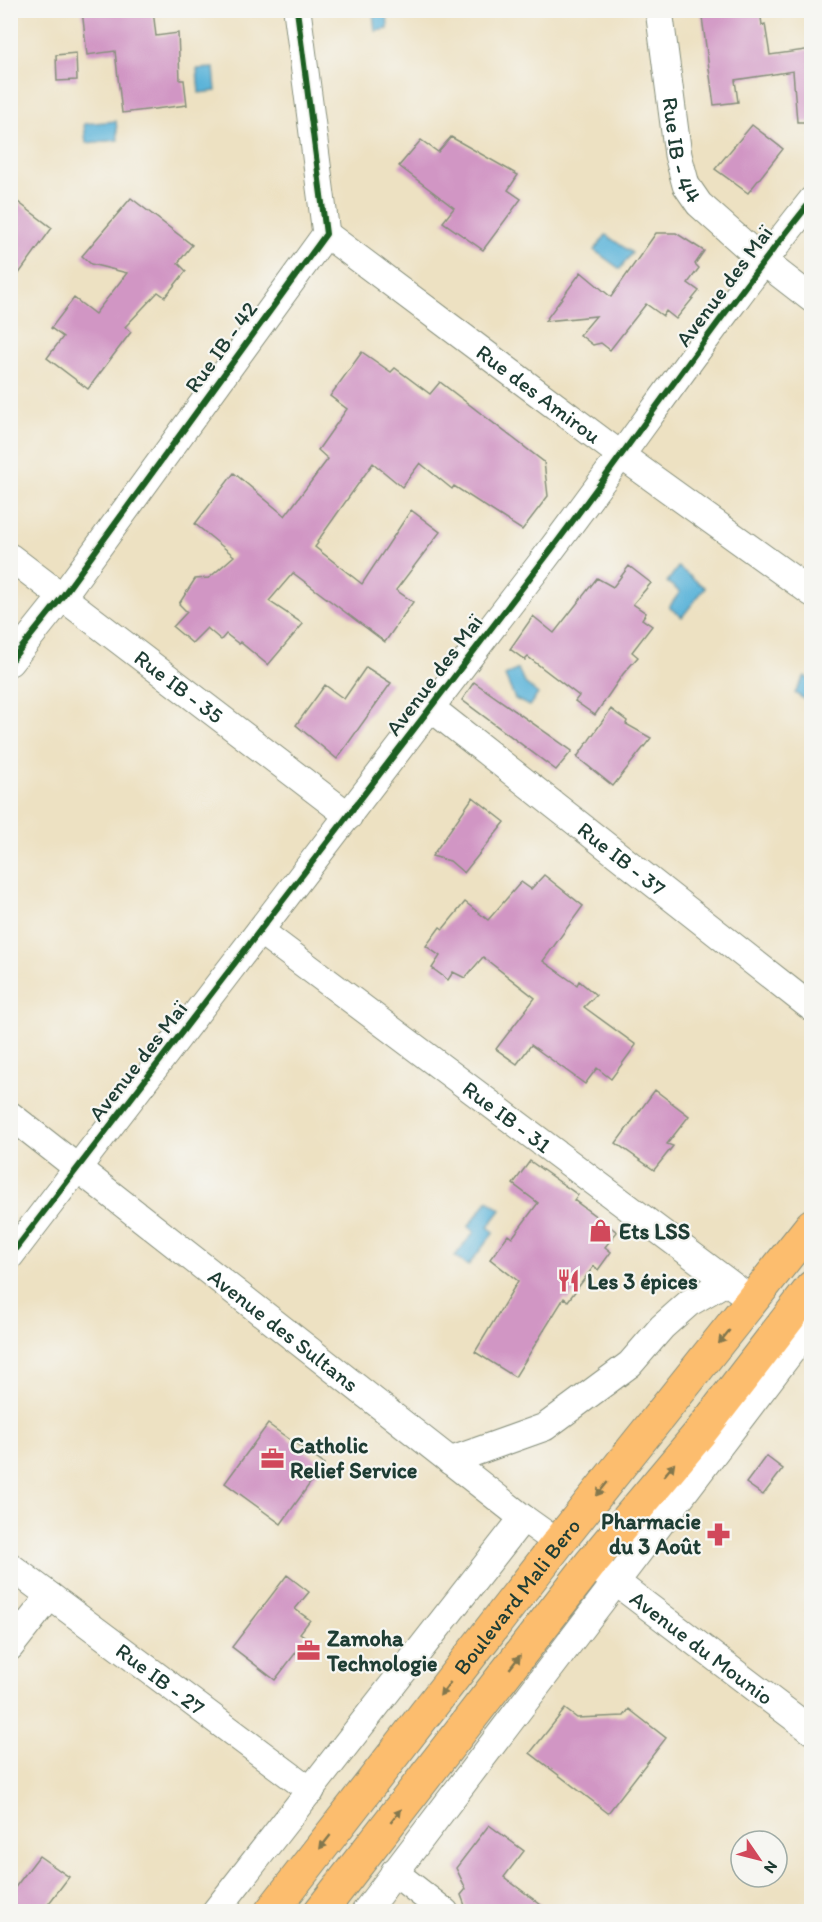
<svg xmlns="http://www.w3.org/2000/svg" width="822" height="1922" viewBox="0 0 822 1922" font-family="Itim,sans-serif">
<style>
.water{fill:#5cb4d9;stroke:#3e7886;stroke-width:1.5}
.building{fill:#d196c4}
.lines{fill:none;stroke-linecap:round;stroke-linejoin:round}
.minor-casing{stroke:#868f7b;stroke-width:29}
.major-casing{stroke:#868f7b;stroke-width:35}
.minor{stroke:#fff;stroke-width:27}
.major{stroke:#fcbd6e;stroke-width:33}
.cycleway-casing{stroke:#f6f6f2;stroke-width:10}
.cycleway{stroke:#1b5e20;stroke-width:6}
.oneway{fill:#82774e}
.labels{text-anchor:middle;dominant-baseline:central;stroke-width:4.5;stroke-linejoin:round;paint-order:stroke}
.street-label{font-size:22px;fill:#1f3d34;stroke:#f6f6f2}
.poi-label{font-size:22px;font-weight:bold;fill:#1f3d34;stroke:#f6f6f2;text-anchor:start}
</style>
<rect width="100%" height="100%" fill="#f6f6f2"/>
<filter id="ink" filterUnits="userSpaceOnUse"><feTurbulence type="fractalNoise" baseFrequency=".0167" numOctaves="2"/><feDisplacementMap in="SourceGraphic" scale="12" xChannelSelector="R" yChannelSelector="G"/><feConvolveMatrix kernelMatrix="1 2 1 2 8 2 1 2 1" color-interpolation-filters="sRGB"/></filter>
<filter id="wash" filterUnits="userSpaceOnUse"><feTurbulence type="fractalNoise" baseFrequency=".008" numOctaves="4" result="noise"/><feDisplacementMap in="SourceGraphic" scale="24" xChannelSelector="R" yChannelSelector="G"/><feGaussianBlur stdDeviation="1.35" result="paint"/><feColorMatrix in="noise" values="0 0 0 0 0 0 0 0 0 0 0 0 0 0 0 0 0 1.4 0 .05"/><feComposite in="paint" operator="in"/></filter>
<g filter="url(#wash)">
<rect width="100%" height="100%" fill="#ede1c2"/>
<path class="water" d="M373,11H387L388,29L375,31Z
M214,68L216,91L199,93L197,69Z
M116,121L118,140L86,143L84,124Z
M606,235L632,253L620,269L594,250Z
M678,567L705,588L682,617L669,607L680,592L667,582Z
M518,669L525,683L538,694L529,706L515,699L505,676Z
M805,676L811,681V704L795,693Z
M488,1200L501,1210L488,1227L494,1232L468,1266L455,1256L474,1232L468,1227Z"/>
<g id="blocks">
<path class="building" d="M82,10H153L156,36L178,33L180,80H184L187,105L122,113L115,51L87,55Z
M701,10H760L762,25L765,24L770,55L812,49V122H797L793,71L735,80L738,102L714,105Z
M76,53L77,80L57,81L56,55Z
M752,125L783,149L748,193L715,169Z
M451,137L518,175L508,190L521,199L483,250L443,222L454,208L399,166L421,140L438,152Z
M10,196L52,228L10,286Z
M131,198L192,245L178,263L186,271L165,297L158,292L125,327L131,332L88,389L47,358L63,337L51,328L74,298L95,314L127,273L91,264L82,256Z
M656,233H676L704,251L695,264L699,268L688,283L699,291L676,319L666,311L663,316L646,304L610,350L601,343L593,345L580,335L596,316L545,321L581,272L611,297Z
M362,352L391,372L395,368L430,394L440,382L544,462L548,496L522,530L454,486L452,489L420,463L402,487L373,463L317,542L318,543L315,547L362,584L411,510L440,532L396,590L413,602L385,642L293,573L269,601L303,624L268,665L240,642L239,644L226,634L221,640L207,628L192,643L173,627L187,612L179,604L195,579L209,578L234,556L195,524L234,473L285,516L328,459L318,450L347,409L330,396Z
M629,566L651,583L633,604L646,613L642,619L652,626L632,652L638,657L623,674L595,715L575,701L579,696L528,657L525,660L510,649L533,616L554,633L597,578L613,587Z
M366,667L391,683L337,759L296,725L325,685L344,699Z
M474,682L572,751L556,770L462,700Z
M611,709L627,721L626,724L651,738L613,786L577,757Z
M473,797L505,822L464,873L450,861L432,856Z
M544,875L583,906L543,961L577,985L579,981L596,995L584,1007L636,1045L611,1079L597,1068L585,1084L531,1045L517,1064L496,1049L535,998L483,957L465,978L453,972L448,980L432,968L440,956L426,946L440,927L443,929L465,902L488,920L521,882L531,889Z
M655,1090L689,1116L667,1144L673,1146L654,1170L616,1143Z
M530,1161L578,1195L574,1200L617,1232L605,1247L611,1252L598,1270L594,1266L568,1301L564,1298L515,1377L475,1352L518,1281L490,1259L508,1235L512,1238L538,1203L513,1184Z
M268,1424L324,1464L281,1524L225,1483Z
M766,1456L783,1469L763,1495L746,1483Z
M287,1575L309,1592L295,1609L310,1620L300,1633L307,1638L275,1680L232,1647Z
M565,1709L577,1718L624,1716L629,1709L666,1738L608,1813L530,1753Z
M489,1825L524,1851L504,1877L549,1911H467L461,1895L466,1889L456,1868Z
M39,1856L69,1877L43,1911H21L10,1904V1894Z"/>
</g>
</g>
<g filter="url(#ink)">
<use href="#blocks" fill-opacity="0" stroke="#868f7b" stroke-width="1.5"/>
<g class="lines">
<defs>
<g id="minor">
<path id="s1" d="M659,10L678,155L686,185L699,204L763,261L812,299"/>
<path id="s2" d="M326,234L622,456L812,593"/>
<path id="s3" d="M10,557L349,816"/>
<path d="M10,662L62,597L326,234L297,10"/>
<path id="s4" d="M431,708L812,1008"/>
<path id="s5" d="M260,931L753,1301"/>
<path id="s6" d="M10,1115L523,1518L558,1543"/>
<path d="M10,1256C188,1023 368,792 545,558C635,439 719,316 812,200"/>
<path d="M450,1461L545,1427L630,1364L662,1327L689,1303L725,1282"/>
<path id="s7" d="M10,1566L311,1791"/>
<path id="s8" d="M600,1570L812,1731"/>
<path d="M10,1647L50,1596"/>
<path d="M394,1872L445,1912"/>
<path d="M215,1912L523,1518"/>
<path d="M365,1912L812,1324"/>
</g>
<g id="major">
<path id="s9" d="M271,1912L558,1543L812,1225"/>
<path d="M320,1912L591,1563L699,1434L812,1287"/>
</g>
</defs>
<use href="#minor" class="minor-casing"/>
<use href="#major" class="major-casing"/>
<use href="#minor" class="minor"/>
<use href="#major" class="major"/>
<defs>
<path id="cycleway" d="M10,662L62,597L326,234L297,10
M10,1256C188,1023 368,792 545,558C635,439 719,316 812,200"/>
</defs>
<use href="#cycleway" class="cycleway-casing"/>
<use href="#cycleway" class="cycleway"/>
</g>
<defs><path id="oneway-solid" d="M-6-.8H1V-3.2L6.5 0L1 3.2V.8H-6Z" transform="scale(1.5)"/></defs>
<g class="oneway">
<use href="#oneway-solid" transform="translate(724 1337) rotate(129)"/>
<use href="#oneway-solid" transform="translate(669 1470) rotate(-50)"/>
<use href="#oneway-solid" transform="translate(602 1489) rotate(129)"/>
<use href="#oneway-solid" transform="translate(515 1662) rotate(-52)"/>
<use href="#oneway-solid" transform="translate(445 1689) rotate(128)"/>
<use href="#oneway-solid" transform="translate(396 1816) rotate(-52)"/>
<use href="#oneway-solid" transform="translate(325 1842) rotate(128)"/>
</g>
</g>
<defs>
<symbol id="shop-bare" viewBox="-9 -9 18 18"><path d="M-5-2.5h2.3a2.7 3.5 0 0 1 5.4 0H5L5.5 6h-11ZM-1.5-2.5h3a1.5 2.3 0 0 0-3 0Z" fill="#d1495b" stroke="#f6f6f2" stroke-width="2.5" paint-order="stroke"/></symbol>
<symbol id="restaurant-bare" viewBox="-9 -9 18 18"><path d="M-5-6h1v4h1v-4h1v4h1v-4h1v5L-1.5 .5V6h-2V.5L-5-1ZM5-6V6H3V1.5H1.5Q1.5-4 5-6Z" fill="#d1495b" stroke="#f6f6f2" stroke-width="2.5" paint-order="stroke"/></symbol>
<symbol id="office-bare" viewBox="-9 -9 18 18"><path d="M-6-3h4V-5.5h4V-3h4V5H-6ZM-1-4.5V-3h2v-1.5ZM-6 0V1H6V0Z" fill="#d1495b" stroke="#f6f6f2" stroke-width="2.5" paint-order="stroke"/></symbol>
<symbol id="pharmacy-bare" viewBox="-9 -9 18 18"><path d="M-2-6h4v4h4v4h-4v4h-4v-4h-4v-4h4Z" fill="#d1495b" stroke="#f6f6f2" stroke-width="2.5" paint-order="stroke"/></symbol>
</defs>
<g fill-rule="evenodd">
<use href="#shop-bare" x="584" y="1214" width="33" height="33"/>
<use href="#restaurant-bare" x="552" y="1264" width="33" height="33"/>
<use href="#office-bare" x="256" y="1442" width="33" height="33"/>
<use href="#pharmacy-bare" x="702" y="1518" width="33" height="33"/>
<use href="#office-bare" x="292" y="1634" width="33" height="33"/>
</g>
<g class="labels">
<g class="street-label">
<text stroke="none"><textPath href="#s1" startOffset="142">Rue IB - 44</textPath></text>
<text transform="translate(724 286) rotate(-53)">Avenue des Maï</text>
<text transform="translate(221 347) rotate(-54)">Rue IB - 42</text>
<text stroke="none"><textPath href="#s2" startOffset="266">Rue des Amirou</textPath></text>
<text transform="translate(434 675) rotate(-53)">Avenue des Maï</text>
<text stroke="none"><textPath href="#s3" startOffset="213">Rue IB - 35</textPath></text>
<text stroke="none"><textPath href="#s4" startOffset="243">Rue IB - 37</textPath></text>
<text transform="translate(138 1061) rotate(-52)">Avenue des Maï</text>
<text stroke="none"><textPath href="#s5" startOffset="309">Rue IB - 31</textPath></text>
<text stroke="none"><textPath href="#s6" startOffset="348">Avenue des Sultans</textPath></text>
<text stroke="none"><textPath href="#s9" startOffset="400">Boulevard Mali Bero</textPath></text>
<text stroke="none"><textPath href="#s8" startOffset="128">Avenue du Mounio</textPath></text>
<text stroke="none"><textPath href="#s7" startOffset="188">Rue IB - 27</textPath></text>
</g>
<g class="poi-label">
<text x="619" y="1231">Ets LSS</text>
<text x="587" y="1281">Les 3 épices</text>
<text x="290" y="1445">Catholic<tspan x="290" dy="25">Relief Service</tspan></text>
<text x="701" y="1521" text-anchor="end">Pharmacie<tspan x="701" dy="25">du 3 Août</tspan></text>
<text x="327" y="1638">Zamoha<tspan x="327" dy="25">Technologie</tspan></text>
</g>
</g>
<rect width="822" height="1922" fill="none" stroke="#f6f6f2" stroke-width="36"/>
<g transform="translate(759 1859) rotate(125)"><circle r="28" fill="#f6f6f2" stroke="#a0aca6" stroke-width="1.5"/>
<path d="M0-4.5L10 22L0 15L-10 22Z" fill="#d1495b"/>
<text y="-9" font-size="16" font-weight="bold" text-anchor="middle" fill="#1f3d34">N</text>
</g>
</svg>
